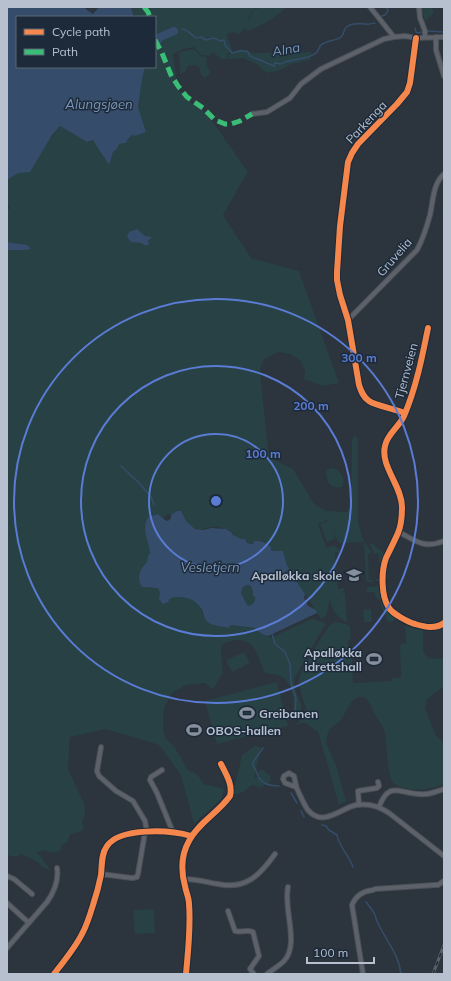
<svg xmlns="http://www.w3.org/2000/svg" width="451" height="981" viewBox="0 0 451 981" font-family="Mulish,sans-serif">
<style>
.green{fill:#274145}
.water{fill:#354d6a;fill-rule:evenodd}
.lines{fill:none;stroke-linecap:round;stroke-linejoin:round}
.stream{stroke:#354d6a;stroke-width:1.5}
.river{stroke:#354d6a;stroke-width:8}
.street-casing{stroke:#4b5057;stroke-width:6}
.street{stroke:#5d626a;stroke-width:4}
.rail-casing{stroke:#5b6168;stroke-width:3}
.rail{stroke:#1d2a3a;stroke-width:1.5;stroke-dasharray:4.5;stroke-linecap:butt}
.quiet{stroke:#3abd76;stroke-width:5;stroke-dasharray:10 5;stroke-linecap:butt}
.cycleway-casing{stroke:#1d2a3a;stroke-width:8}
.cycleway{stroke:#f5874c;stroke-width:6}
.ring{fill:none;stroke:#5a7cd4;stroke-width:2}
.labels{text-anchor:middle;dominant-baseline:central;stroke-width:3;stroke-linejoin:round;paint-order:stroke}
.street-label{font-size:12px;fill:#b6c0ce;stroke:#1d2a3a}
.poi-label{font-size:12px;font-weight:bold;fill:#b6c0ce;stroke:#1d2a3a;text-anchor:end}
.water-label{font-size:13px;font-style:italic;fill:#7b97b8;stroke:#1d2a3a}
.centre{fill:#5a7cd4;stroke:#1d2a3a;stroke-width:2}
.ring-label{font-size:12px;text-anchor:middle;font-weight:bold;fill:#5a7cd4;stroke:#1d2a3a;stroke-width:3;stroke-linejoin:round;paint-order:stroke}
</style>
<rect width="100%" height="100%" fill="#2c343d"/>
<path class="green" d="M131,7H258L252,11L245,28L239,34L233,32L227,34L228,40L233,51L227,54L228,59H221L213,52L209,56L201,55L194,47L183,49L173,54L178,90L190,103L196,105L208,115L248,172L223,215L251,258L299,271L339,383L322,386L304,379L305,371L301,361L290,354L279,352L264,359L260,370L268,449L275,460L293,469L314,504L326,511L347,512L351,506L352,441L354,435L358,438V520L359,526L364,542H365L372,553L368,554L369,580H373V581L372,582H368L366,581L364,542L346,543H339L332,528L336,538L327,542L320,524L329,521L328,520L318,524L326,548L334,545L340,550V552L335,553L338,589L344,588L345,591H343L342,592L343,593H345L347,622C336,617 333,611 330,600L326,616L321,619L295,579L289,578L285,574V572L289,568L287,565L283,551H271C266,544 264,539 254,541L255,543C249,545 239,539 234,536C233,534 232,532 230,531C227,530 221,528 218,527C210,526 203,531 196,529C188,526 183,516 177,511L171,515L167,514L163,518L158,514L148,517L146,536L150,546V553L147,562L143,565L139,578L140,584L148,588L155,587H158L160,593L168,602L171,598C187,594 199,600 203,615L231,625L255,628L262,634L268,636L270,638L311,619H314L325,623V625L294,679V687L302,706L301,714L294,721C293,705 296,682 278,675C274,674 269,674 265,673C261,666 257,651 253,647C245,637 231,639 222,645L221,652L223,672L214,688H211L205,683L186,685L172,693L165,706L163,715V728L165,738L174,746L188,770L198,775L204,784L224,789L221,799L194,824L181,775L159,745L106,729L70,737L68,769L85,806V815L82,821L84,828L80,832L70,834L68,841L62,845L60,851C54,854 50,853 44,850L37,852L50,869L49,870L41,866L38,862L21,854L16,857L7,855V250H25L31,249L27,245L7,242V210L10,208L7,203V180C20,172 35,158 45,146C50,139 54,132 60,126L87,142L93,140L101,153L106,160L108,164L110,163L113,152L117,149L119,144L126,143L128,139L132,135L135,136L146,132L138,107L142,80L145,67H155V17H134Z
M260,7H287C275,18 262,26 247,31L245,28L253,11Z
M422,7H432L434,12L425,22Z
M194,49L201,56L207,57C207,64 205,65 210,70V74L205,78L201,75L199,67L195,65L188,66L185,72L180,74L179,52Z
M240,49L254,53H292L312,52L310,60L291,64L281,70L267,73L256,64L244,58L229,59L228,55Z
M331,468C340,469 347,478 342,487C331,489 327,483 326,473L327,470Z
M369,543L373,544L385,554L382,565L381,581H376V579H380L379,554L374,553Z
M247,585L251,586L256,600L253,604L249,606L247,605L241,593L243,587Z
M381,586C383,597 388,609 396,617L393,621L389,622H388L381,606V600H378L375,595V592H367L366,589L368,587Z
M371,609L372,622H364L363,610Z
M335,622L347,624V626H350L351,638L348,641L349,652L352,659L353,683L392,681V678L401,677L400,647L401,644L406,643L405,626L416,629L419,627H423V651L428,658L444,659V686L427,699L425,709L433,728L436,736L444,742V784C432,789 420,791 408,789C403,788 396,786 393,783C387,776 387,744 385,734C384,726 379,721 375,715C372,709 370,703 366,698L364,697H358L351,702L342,719L330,729L327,736L326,743L336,765L346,801L339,805L318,732L306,723H301L295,726L304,715L306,709L299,686V679L301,672L324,633L330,625Z
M244,652L250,663L232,672L226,660Z
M277,682L288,726L217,744L205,701Z
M255,746L261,747L254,778L259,776V771L262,769L270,776L271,781L261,788L252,785C245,791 239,796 230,794L228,788L235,785L242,755Z
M154,909L155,933L135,934L133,910Z"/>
<path class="water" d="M7,7H84L87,10L93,14L99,7L108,8L113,7H131L134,17H17V67H145L142,80L138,107L146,132L135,136L132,135L128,139L126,143L119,144L117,149L113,152L110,163L108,164L106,160L101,153L93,140L87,142L60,126L52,135L30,172L18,173L7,180Z
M137,229L145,236L152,237L148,241L149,245H144L142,243L131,242L127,237L129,232Z
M7,242L27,245L31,249L25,250H7Z
M177,511H181L186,521L195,529L204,530L211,528L226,529L231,532L233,535L241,539H245L247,543L251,544L254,543V541C261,540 265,543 271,547V551H283L287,565L289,569L285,572L286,574L289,578L295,579L305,594L304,598L308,606L316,610L317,613L268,636L262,634L255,628L231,625L228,628C222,626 214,626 209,623C203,619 204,611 200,607C194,598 182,595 171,598L168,602L163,604L159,599L160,593L158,588L142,587C136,579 140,568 147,562L148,556L150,553C149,540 141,530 148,517L158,514L165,520L168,521L171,518V515ZM247,585L251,586L253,592V596L255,597C256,602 253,604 249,606L247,605L241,593L243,587Z"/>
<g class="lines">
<path class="stream" d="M382,16L385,15L388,11L387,7
M415,28L416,32L418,33L422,32
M182,29C190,31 190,34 196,38L201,37L206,40C212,38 215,37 220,41L224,40L225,45L232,53L240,51H247L250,56L274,66L275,63L281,64C289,58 306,61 316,53C319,51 319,47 321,45C327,40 336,41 341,37C346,32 342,28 350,25C355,23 360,24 366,24C369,25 372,23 375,23
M428,31L444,32
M121,466L140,484L151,497L154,505
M272,634L275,644L285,652L290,664L291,683L296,698L295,716
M263,748L253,762V766C256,769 257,774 259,778C263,784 272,786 279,786
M291,793L297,803
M301,811L304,817
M322,825L326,826L329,830L337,835C339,847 349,855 353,867
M366,902C369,906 373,910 375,915C376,917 376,921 378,923C386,941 399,954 401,974"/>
<path class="river" d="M157,41L160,37L174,31"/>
<defs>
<path id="street" d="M370,7L394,37
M419,7L420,18L425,31V37
M436,37V50L444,76
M252,114L267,112L290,98L301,84L321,69L384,39L394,37L405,36L416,38L444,37
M348,320L417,250C423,239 427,226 430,215C433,202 433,183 444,174
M428,328C422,358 416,388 404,416C399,427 387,434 385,446C380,466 402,486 402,507C402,515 401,526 398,533C394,542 390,550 386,558C381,572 381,596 389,608C393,614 408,622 415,624C424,627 436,629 444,623
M405,413C396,409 376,406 369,401C363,397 361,391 359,385L348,320L340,295L337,280V272L340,226L348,162L352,153L358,144L397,104L407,92L410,83L416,38
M399,532C416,541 424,549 444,541
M101,747L97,771L99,776L116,791L133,801L145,821L147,832
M162,770L151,777L150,780L157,793L172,830L171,833
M296,787L285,783L283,779L284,776L289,773L294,776C295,779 295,782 296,785C296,788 306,808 308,810C323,828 341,808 356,805C368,803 379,806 389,813L444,856
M359,805L358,791L377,788L379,786L378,782
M379,807C389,781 398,793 419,794C428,795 436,792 444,789
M101,874L132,878L137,877L138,874L145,832
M7,876L14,879L32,894
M184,879C196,879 206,882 218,884C246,890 260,875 275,854
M375,889L435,885H438L444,881
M7,903L29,923
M228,911L235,931C241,933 247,929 253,932L259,956L250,969L254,974
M7,948L47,902C54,892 59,881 57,868
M54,974C64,961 75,948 82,934C87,925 90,915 93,905C96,896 99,885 101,875C102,866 101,854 107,846C120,827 171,830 191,836
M186,974C188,951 191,927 189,904C189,898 186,892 185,886C181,871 181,855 189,841C198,823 218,813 230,796C233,785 226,774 221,764
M267,974C272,970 279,966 284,961C300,944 283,909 288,887
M363,974L352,905C356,895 363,891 373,890"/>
</defs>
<use href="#street" class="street-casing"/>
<use href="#street" class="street"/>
<defs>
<path id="rail" d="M433,974L444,945"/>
</defs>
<use href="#rail" class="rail-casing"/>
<use href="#rail" class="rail"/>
<path class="quiet" d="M144,7L148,12L150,17
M155,40L162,53L171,75L178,86L187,97L203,108L215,120L225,124H231L240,121L252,114"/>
<defs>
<path id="cycleway" d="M428,328C422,358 416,388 404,416C399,427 387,434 385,446C380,466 402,486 402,507C402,515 401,526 398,533C394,542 390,550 386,558C381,572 381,596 389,608C393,614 408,622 415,624C424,627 436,629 444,623
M405,413C396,409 376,406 369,401C363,397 361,391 359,385L348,320L340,295L337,280V272L340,226L348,162L352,153L358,144L397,104L407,92L410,83L416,38
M54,974C64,961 75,948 82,934C87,925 90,915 93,905C96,896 99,885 101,875C102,866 101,854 107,846C120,827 171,830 191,836
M186,974C188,951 191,927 189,904C189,898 186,892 185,886C181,871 181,855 189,841C198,823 218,813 230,796C233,785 226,774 221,764"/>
</defs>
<use href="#cycleway" class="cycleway-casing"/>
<use href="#cycleway" class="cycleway"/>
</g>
<g class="ring">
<circle cx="216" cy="501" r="67"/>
<circle cx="216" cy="501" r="135"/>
<circle cx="216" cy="501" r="202"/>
</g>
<defs>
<symbol id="school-bare" viewBox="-9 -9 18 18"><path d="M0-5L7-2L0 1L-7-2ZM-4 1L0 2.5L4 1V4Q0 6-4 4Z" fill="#868f9b" stroke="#1d2a3a" stroke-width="2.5" paint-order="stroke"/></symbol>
<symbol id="stadium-bare" viewBox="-9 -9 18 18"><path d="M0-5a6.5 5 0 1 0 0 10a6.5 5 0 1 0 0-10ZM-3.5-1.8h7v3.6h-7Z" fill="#868f9b" stroke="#1d2a3a" stroke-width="2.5" paint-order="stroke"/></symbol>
</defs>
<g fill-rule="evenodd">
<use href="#school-bare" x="343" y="564" width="22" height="22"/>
<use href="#stadium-bare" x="363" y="648" width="22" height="22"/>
<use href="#stadium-bare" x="236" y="702" width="22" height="22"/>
<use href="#stadium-bare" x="183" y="719" width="22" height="22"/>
</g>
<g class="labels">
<g class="street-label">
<text transform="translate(366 122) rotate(-47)">Parkenga</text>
<text transform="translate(394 257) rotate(-49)">Gruvelia</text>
<text transform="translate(406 371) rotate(-75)">Tjernveien</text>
</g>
<g class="poi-label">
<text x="342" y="575">Apalløkka skole</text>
<text x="362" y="652">Apalløkka<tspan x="362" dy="14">idrettshall</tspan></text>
<text x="259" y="713" text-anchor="start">Greibanen</text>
<text x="206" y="730" text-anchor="start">OBOS-hallen</text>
</g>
<g class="water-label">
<text transform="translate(286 49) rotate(-10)">Alna</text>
<text x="99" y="104">Alungsjøen</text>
<text x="210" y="567">Vesletjern</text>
</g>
</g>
<circle cx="216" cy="501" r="6" class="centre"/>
<g class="ring-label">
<text x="359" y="362">300 m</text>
<text x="311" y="410">200 m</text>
<text x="263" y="458">100 m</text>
</g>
<rect width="451" height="981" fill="none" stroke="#b6c0ce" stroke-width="16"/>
<rect x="16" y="16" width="140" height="52" fill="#1d2a3a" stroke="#5a6675"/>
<rect x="24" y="29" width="20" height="6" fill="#f5874c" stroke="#5a6675"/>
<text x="52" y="36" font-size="12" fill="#b6c0ce">Cycle path</text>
<rect x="24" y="49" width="20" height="6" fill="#3abd76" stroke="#5a6675"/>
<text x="52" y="56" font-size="12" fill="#b6c0ce">Path</text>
<path d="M307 957v6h67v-6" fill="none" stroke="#b6c0ce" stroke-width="2"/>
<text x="313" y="957" font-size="12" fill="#b6c0ce" stroke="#1d2a3a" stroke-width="3" paint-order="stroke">100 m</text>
</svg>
